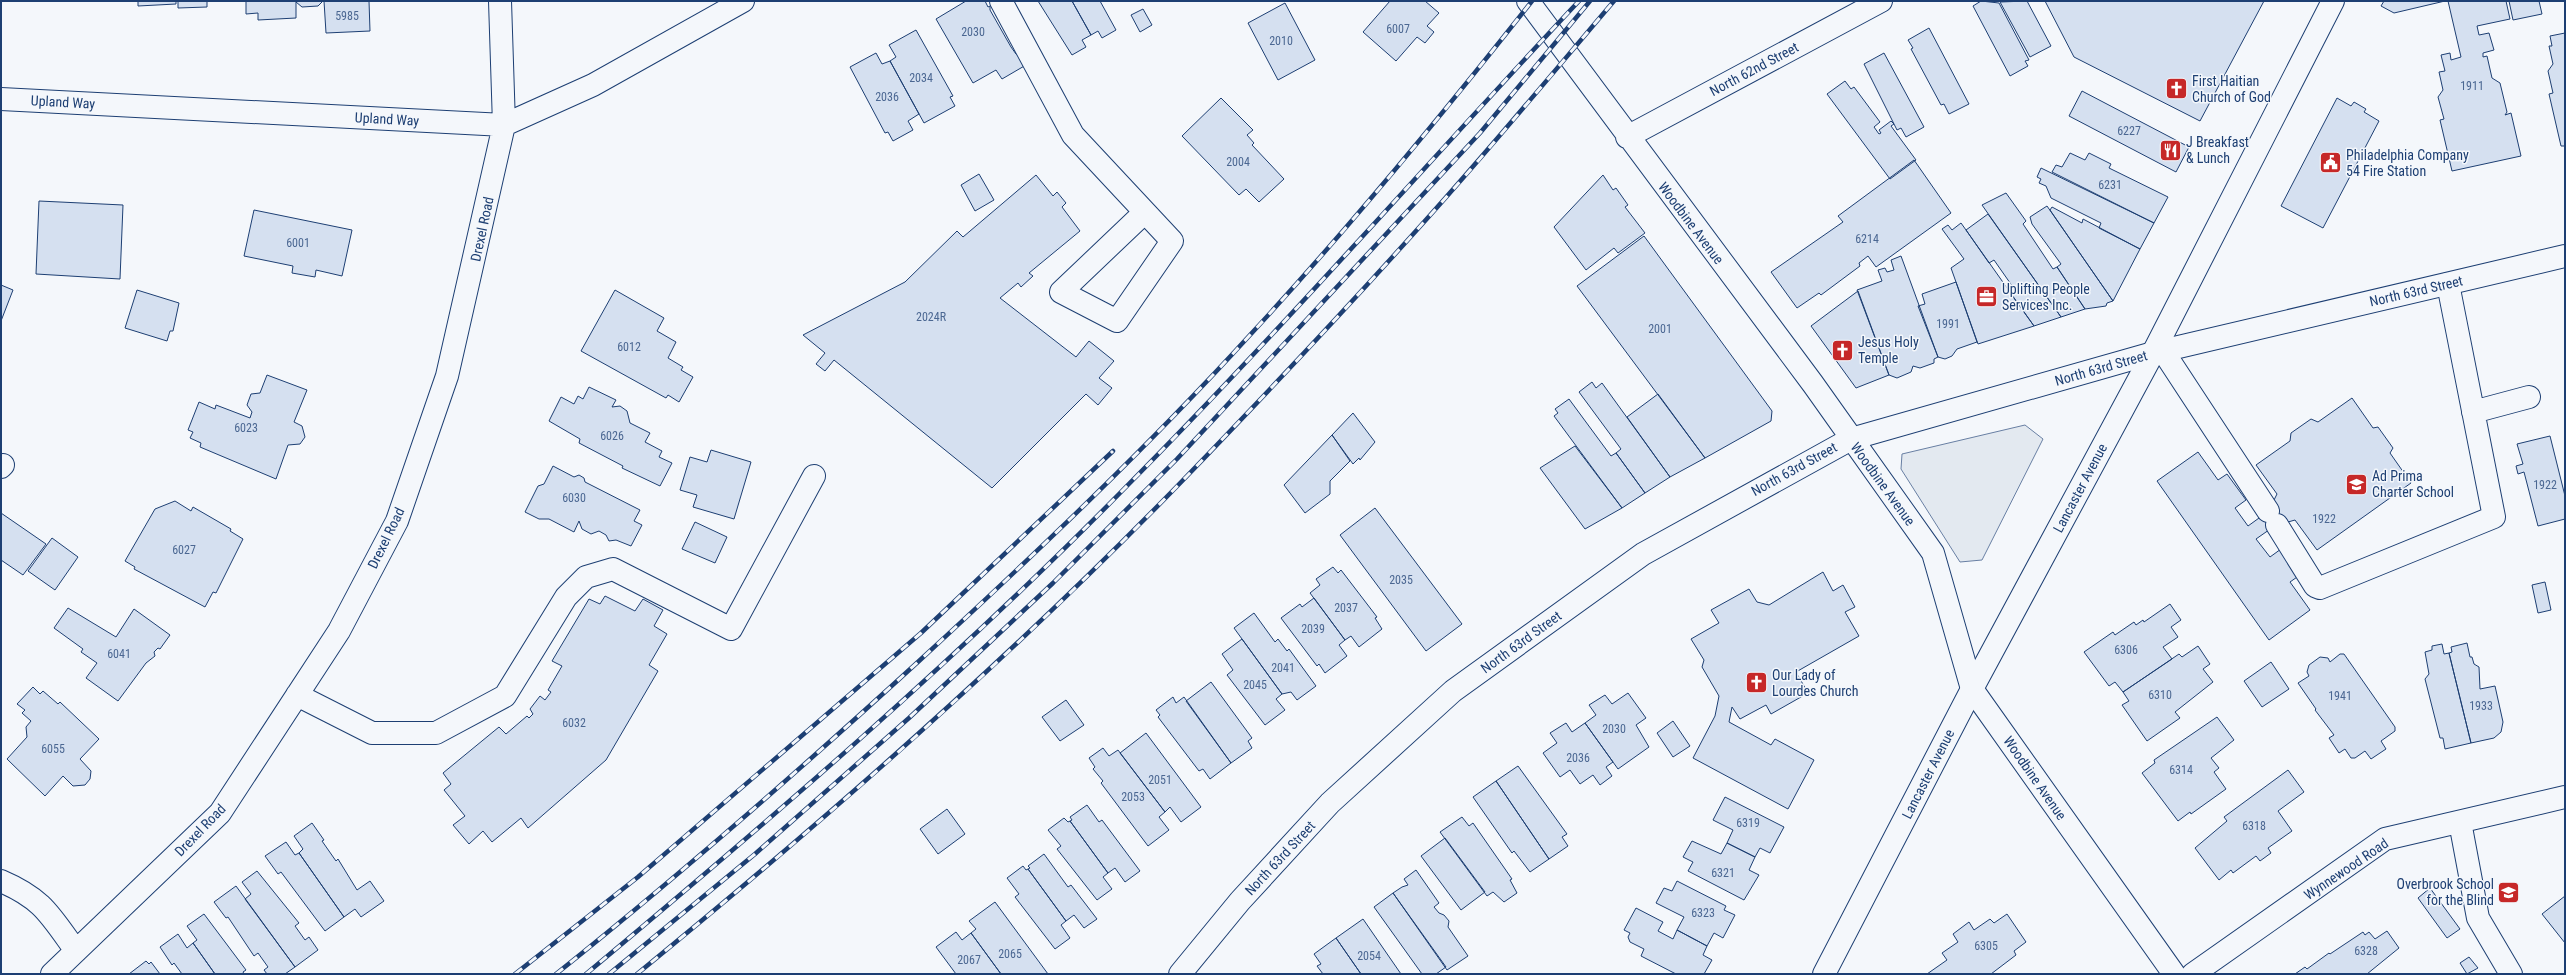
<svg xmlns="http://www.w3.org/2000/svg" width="2566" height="975" viewBox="0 0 2566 975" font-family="'Roboto Condensed',sans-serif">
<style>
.green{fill:#e3e9f0;stroke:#687fa3}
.building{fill:#d5e0f0;stroke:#1d3f73}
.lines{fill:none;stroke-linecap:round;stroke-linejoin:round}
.minor-casing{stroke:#1d3f73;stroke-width:24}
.major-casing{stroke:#1d3f73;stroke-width:24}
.highway-casing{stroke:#1d3f73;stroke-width:24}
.minor{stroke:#f4f7fb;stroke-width:22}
.major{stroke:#f4f7fb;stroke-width:22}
.highway{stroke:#f4f7fb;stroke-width:22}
.rail-casing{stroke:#1d3f73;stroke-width:4.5}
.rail{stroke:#f4f7fb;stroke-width:3;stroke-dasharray:9;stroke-linecap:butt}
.labels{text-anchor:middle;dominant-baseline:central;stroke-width:3;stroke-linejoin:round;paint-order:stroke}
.number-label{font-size:12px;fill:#4b6792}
.street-label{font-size:14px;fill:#1d3f73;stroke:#f4f7fb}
.poi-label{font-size:14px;fill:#1d3f73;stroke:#f4f7fb;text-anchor:start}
</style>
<rect width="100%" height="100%" fill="#f4f7fb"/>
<path class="green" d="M2025,425L2043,439L1982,560L1960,562L1901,469L1902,454Z"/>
<path class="building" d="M138,1H176V4L138,6Z
M178,1H207V7L178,8Z
M246,1H323L318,6L302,7L296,2V18L258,20V13L246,14Z
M324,1H369L370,31L326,33Z
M966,1H985L988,7L990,6V10L1011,47L1016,54L1019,53L1026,65L1002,79L996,70L973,83L936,19Z
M1038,1H1072L1091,35L1082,40L1086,47L1072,55Z
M1072,1H1100L1116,30L1102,38L1098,31L1091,35Z
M1390,1H1425L1439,13L1427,26L1434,32L1425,43L1417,37L1396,61L1363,32Z
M1981,1L1999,3L2029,60L2025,61L2028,66L2010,76L1973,6Z
M2027,1L2051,46L2030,57L2000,2Z
M2045,1H2264L2200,121L2074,57Z
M2384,1H2445L2394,13L2381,6Z
M2448,1H2506L2510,19L2477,26L2479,35L2489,33L2494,50L2483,53V57L2487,56L2492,78L2500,83L2507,112L2505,115L2511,113L2521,156L2452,171L2440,120L2444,119L2438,97L2443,90L2439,72L2445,71L2441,55L2450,53L2451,60L2461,57Z
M2509,1H2539L2542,14L2513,20Z
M1285,3L1315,60L1278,80L1248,23Z
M1143,9L1152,25L1140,32L1131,15Z
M1929,28L1969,104L1949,114L1944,104L1941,105L1911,49L1913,48L1908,40Z
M916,30L953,96L950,97L955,106L924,123L890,61L896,57L889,45Z
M2565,33V146H2561L2549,94L2553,93L2548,71L2553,64L2549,46H2552L2550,36Z
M876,53L882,64L890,61L919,114L908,121L913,130L893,141L888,132L885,133L850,67Z
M1884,53L1924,127L1906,137L1901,128L1897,130L1864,64Z
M1845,81L1851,89L1854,87L1880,122L1874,127L1879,134L1881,133L1879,130L1891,121L1894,124L1891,126L1916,160L1890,179L1827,94Z
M2082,91L2189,147L2176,172L2069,116Z
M1221,98L1253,130L1247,135L1254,143L1252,145L1284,179L1259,202L1246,189L1239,195L1182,136Z
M2337,98L2351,106L2354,102L2366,109L2364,112L2379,121L2323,228L2281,206Z
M2070,153L2085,160L2089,153L2111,164L2109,168L2168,197L2154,223L2052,172L2056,165L2062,167Z
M1914,160L1951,213L1876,267L1868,256L1859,263L1860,266L1821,295L1819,293L1797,308L1771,272L1843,222L1838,216Z
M2041,168L2154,223L2140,249L2099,228L2101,223L2051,198L2046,186L2039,183L2041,179L2037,177Z
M979,174L994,200L975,211L961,185Z
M1036,175L1053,196L1057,192L1066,203L1062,207L1080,231L1029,273L1033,276L1021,287L1018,283L1000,298L1076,357L1089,341L1114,361L1099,378L1112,388L1098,405L1086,394L992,488L834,360L825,371L816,364L825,353L803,335L905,282L957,231L963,237Z
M1603,175L1613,190L1616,188L1628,205L1625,207L1645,233L1618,253L1614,248L1586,270L1554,227Z
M2006,193L2026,221L2023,224L2053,269L2057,267L2085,309L2061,317L1982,205Z
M39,201L123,205L120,279L36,274Z
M2047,206L2113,301L2107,303L2106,306L2085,309L2057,267L2061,264L2032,224L2030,217Z
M2052,207L2082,223L2083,219L2140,249L2113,301L2050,210Z
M254,210L352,230L342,276L316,270L315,277L292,273L293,266L244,256Z
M1988,214L2061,317L2034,326L2011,294L2015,290L1994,260L1989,263L1966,230Z
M1961,223L1966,230L2034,326L1978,344L1951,268L1964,259L1942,229L1948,225L1952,230Z
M1644,236L1772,411L1771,421L1705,458L1577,286Z
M1901,256L1938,357L1934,359V363L1920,368L1913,366L1911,372L1897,378L1889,375L1857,290L1882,281L1878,270L1885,268L1887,272L1894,270L1891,260Z
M1956,282L1977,342L1957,349L1952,356L1945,359L1938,357L1918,306L1925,304L1922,294Z
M1,285L13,290L1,321Z
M137,290L179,303L173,331H170L167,341L125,328Z
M615,290L664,318L657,331L676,342L668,358L683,367L681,370L693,377L679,402L668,395L666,398L581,351Z
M1858,291L1889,375L1856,388L1811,326Z
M267,375L307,390L294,422L302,426L305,437L300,444L288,445L276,479L200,447L201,443L190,438L193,432L188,430L199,402L215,409L216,405L250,418L252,412L247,405L251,394L260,393Z
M1592,382L1596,388L1602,383L1670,477L1645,493L1616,453L1621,449L1579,392Z
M589,387L616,400L612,407L620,406L627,411L630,423L650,433L645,442L662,451L659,457L672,463L660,486L622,468L623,466L579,443L580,439L549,421L561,397L574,404L578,396L583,399Z
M1658,394L1705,458L1670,477L1627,417Z
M2352,398L2373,428L2378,427L2393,448L2390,453L2411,483L2317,550L2295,520L2288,522L2286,518L2256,539L2270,557L2281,549L2300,575L2290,582L2310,610L2269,640L2157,481L2198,452L2218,480L2227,474L2246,500L2235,508L2248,526L2277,505L2274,500L2277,494L2256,465L2290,441L2291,433L2311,419L2318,422Z
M1569,399L1611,456L1616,453L1645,493L1622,508L1554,416L1558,413L1555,409Z
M1353,413L1375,442L1360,460L1359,458L1353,464L1332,435Z
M1332,435L1350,461L1330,481V494L1305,513L1284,485Z
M2550,436L2565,496V519L2538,526L2524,472L2518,474L2516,466L2523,464L2517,444Z
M1575,446L1622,508L1585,529L1540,468Z
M711,450L751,462L734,519L693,507L697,495L680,490L690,457L707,462Z
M553,466L574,477L579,475L584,478L585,482L640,510L634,521L642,525L631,546L616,540L609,541L606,535L599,531L591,534L582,529L579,521L574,532L549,519H539L525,512L538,486L544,484Z
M175,501L191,511L193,507L231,529L230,531L243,539L216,593L213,592L205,607L134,569L135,567L125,561L155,509Z
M1375,508L1462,624L1426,651L1340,535Z
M1,513L46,544L23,575L1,560Z
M695,522L727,537L715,563L682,549Z
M52,538L78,557L55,590L28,571Z
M1333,567L1338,573L1341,570L1377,617L1375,618L1382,629L1359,647L1351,636L1345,640L1310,593L1320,585L1316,579Z
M1823,572L1833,591L1843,585L1855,607L1845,612L1859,636L1796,672L1808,693L1771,714L1766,705L1740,719L1732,707L1729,722L1771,745L1775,739L1814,760L1788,809L1693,758L1715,716L1719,696L1702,667L1704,660L1691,639L1719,623L1711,610L1749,589L1757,602L1769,605Z
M2545,582L2551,610L2538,613L2532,585Z
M605,596L635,611L643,599L663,610L654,626L667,634L649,665L658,671L606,760L528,828L521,818L492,842L483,831L469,844L453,825L465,816L444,790L451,784L443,773L499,727L506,734L527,716L529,718L533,714L530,709L540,696L545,700L551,692L548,690L562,666L552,661L589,599L600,604Z
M1314,598L1345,640L1339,645L1347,656L1325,673L1319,664L1317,666L1281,618L1300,604L1302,607Z
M2170,604L2181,620L2171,627L2178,637L2163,647L2172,659L2123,692L2115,682L2109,686L2084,652L2113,632L2115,635L2134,622L2136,625L2143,620L2144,622Z
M68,608L116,637L134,609L170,635L160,649L158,648L154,652L155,656L146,663L118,701L86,678L97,663L81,652L83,649L54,628Z
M1254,613L1275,642L1278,639L1287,651L1289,649L1316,686L1297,700L1291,692L1282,694L1234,628Z
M1242,639L1282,694L1276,699L1285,710L1265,725L1227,675L1233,670L1222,654Z
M2467,643L2470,657H2472L2474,664L2479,667L2480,689L2495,686L2503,722L2501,732L2494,738L2471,743L2449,653L2452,652L2451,647Z
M2442,644L2444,654L2449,653L2471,743L2445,749L2443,738H2440L2425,679L2429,674L2425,652L2432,650V646Z
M2198,646L2210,664L2203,669L2213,682L2175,712L2180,718L2147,741L2122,705L2129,701L2123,692L2179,654L2182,657Z
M2340,654H2344L2395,727V731L2381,741L2386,749L2371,759L2365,751L2355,758H2351L2345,749L2339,753L2329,738L2334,735L2315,710L2316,709L2298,683L2309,676L2307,672L2309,665L2320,657L2328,658L2330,662Z
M2271,662L2289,689L2262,707L2244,681Z
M1211,682L1252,738L1248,741L1252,748L1231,763L1186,701Z
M33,687L40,694L43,691L58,704L60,702L99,739L80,759L91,771L90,779L85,785L73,786L63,776L45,796L7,759L27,737L26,727L31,721L22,713L25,710L17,704Z
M1628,693L1646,718L1636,725L1649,747L1618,769L1585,723L1596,715L1589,705L1605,695L1612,704Z
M1173,697L1176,703L1184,697L1231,763L1210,779L1203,769L1199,771L1158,717L1160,715L1156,710Z
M1066,700L1084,725L1060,741L1042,717Z
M2217,717L2234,740L2211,758L2219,768L2214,772L2226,789L2191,814L2190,812L2178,821L2142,773L2155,763L2154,760Z
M1673,721L1690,746L1673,757L1657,733Z
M1566,723L1572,732L1585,723L1613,762L1606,767L1612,776L1600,785L1593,775L1580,784L1570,770L1560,777L1543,753L1557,743L1550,733Z
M1146,733L1201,807L1181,822L1170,807L1165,812L1120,753Z
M1103,748L1109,756L1118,750L1165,812L1159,817L1169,830L1148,846L1101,783L1103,781L1093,769L1095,767L1089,758Z
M1518,766L1567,834L1562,837L1568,846L1549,859L1496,781Z
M2288,770L2304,792L2278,811L2292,831L2268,848L2271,853L2260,861L2256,856L2233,873L2231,870L2219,880L2195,848L2227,821L2224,817Z
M1496,781L1549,859L1530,872L1514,851L1512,853L1473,797Z
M1725,797L1784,827L1770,853L1760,848L1755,857L1727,843L1733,830L1713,820Z
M1087,805L1099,822L1102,820L1140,871L1125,882L1115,868L1108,873L1070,821L1072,820L1070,817Z
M947,809L965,834L938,854L920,829Z
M1462,817L1469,826L1473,823L1512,879L1510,880L1517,893L1504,902L1493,892L1487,896L1440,832Z
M1064,818L1068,822L1070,821L1108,873L1103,877L1112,889L1097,900L1057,849L1061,846L1048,830Z
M312,823L324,840L322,841L336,861L338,859L357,890L370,881L384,901L361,917L355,909L344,917L299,853L303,849L294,836Z
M1445,838L1485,892L1461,910L1421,856Z
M1692,841L1721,854L1727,843L1755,857L1749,870L1759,875L1744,900L1688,871L1693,862L1683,857Z
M286,842L295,855L299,853L344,917L325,931L281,872L278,874L265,856Z
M1044,854L1068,887L1071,885L1097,919L1084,928L1074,915L1066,921L1028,869L1030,868L1028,866Z
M1023,866L1026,870L1028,869L1066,921L1061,925L1070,938L1055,949L1015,897L1019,894L1007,878Z
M1416,870L1439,903L1434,907L1439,913L1444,915L1449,921L1448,927L1468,956L1447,970L1393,893L1402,887L1408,885L1404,879Z
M257,871L299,923L295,926L305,940L309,937L318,950L295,967L245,899L251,894L242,882Z
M1677,881L1726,906L1724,910L1735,915L1723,938L1714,933L1707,946L1677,930L1684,917L1656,903L1664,888L1672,891Z
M236,886L295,967L285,974H267L264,970L268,967L258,953L254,956L228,917L226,918L214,902Z
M2430,888L2460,929L2447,938L2418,898Z
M1393,893L1446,967L1436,974H1422L1374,907Z
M2565,896V943L2542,914Z
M995,902L1048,974H1001L971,933L976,929L969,921Z
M1636,908L1663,922L1658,931L1673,939L1677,930L1707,946L1703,955L1712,960L1704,974H1676L1641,956L1644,949L1630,942L1628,937L1630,933L1624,930Z
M204,914L246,970L243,972L244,974H215L193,943L197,940L187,926Z
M2007,914L2026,942L2014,951L2016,955L1991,974H1927L1947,960L1942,953L1958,942L1953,934L1969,922L1974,930L1990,919L1994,923Z
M1363,919L1401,974H1361L1336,938Z
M2387,931L2399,948L2367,974H2295L2305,967L2307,969L2329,953L2330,954L2363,932L2365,935L2369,932L2375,939Z
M956,932L962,940L971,933L1001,974H956L936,947Z
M178,934L187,948L193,943L215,974H182L174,963L172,965L160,947Z
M1336,938L1361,974H1323L1317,966L1321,964L1314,954Z
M2469,957L2478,968L2467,974L2460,963Z
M146,961L149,964L151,962L160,974H129Z"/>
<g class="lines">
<defs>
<path id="minor" d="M1001,1L1073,135L1172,241L1117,321L1061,292L1145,212
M1528,1L1813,384L1933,553L1972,689L2174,974
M1,99L504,125L593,85L743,1
M1627,137L1881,1
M2163,351L2268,511
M2473,412L2529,397
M1,467L3,465
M2277,525L2315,586L2320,588L2494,517L2448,284
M297,695L372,733H436L505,696L566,597L586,577L613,569L731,629L814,476
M2460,822L2478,918L2511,974
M1,881C43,899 50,915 76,951
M52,974L220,813L339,631L397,521L447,376L504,125L500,1
M2193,974L2385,839L2565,797"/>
<path id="major" d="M1180,974L1240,901L1330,803L1453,691L1643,554L1851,439L2153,353L2565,256"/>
<path id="highway" d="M1824,974L1972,689L2153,353L2333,1"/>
</defs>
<use href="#minor" class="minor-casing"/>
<use href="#major" class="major-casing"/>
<use href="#highway" class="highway-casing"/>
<use href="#minor" class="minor"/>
<use href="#major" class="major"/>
<use href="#highway" class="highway"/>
<defs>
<path id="rail" d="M515,974L638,877L921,633L1113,451
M556,974C681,874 801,769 919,661C1033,556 1146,449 1250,335C1349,228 1442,115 1532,1
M586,974C770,820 953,663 1121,492C1279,333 1426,164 1579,1
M609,974L755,854L909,718L1053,583L1177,459L1480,133L1590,1
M637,974C828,818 1015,654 1187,476C1267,393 1347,308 1424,222C1489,150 1551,75 1614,1"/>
</defs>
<use href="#rail" class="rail-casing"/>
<use href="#rail" class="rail"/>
</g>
<defs>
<symbol id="church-square" viewBox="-11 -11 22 22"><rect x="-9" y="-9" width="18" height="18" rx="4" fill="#c62828" stroke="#f4f7fb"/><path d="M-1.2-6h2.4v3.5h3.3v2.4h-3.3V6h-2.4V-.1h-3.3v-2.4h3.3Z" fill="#fff"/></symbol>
<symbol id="restaurant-square" viewBox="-11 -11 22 22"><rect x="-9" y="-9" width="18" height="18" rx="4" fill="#c62828" stroke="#f4f7fb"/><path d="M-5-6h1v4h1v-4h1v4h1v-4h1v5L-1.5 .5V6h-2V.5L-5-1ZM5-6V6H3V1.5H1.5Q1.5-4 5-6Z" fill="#fff"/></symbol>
<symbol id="civic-square" viewBox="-11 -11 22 22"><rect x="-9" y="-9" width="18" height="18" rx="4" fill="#c62828" stroke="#f4f7fb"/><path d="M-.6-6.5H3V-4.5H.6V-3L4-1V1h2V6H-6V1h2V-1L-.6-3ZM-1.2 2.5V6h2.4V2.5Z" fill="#fff"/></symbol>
<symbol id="office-square" viewBox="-11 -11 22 22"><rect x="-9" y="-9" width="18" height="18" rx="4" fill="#c62828" stroke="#f4f7fb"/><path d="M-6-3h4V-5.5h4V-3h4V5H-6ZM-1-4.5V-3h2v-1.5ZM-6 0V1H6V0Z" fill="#fff"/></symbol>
<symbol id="school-square" viewBox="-11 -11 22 22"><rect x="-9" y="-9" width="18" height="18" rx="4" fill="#c62828" stroke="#f4f7fb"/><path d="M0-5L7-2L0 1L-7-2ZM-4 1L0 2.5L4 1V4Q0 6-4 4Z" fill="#fff"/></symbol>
</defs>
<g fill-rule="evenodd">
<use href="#church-square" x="2164" y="76" width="25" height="25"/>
<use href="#restaurant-square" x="2158" y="138" width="25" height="25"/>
<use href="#civic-square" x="2318" y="150" width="25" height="25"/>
<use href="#office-square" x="1974" y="284" width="25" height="25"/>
<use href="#church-square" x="1830" y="338" width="25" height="25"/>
<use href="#school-square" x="2344" y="472" width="25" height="25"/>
<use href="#church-square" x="1744" y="670" width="25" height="25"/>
<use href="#school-square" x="2496" y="880" width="25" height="25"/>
</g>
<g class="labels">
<g class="number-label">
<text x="347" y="16">5985</text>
<text x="1398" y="29">6007</text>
<text x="973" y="32">2030</text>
<text x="1281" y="41">2010</text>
<text x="921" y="78">2034</text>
<text x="2472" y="86">1911</text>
<text x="887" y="97">2036</text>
<text x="2129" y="131">6227</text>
<text x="1238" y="162">2004</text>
<text x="2110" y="185">6231</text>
<text x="1867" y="239">6214</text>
<text x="298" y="243">6001</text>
<text x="931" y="317">2024R</text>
<text x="1948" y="324">1991</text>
<text x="1660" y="329">2001</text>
<text x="629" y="347">6012</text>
<text x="246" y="428">6023</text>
<text x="612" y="436">6026</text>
<text x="2545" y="485">1922</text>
<text x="574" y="498">6030</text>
<text x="2324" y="519">1922</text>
<text x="184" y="550">6027</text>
<text x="1401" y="580">2035</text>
<text x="1346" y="608">2037</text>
<text x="1313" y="629">2039</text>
<text x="2126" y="650">6306</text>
<text x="119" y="654">6041</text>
<text x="1283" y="668">2041</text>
<text x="1255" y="685">2045</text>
<text x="2160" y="695">6310</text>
<text x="2340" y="696">1941</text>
<text x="2481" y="706">1933</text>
<text x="574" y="723">6032</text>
<text x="1614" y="729">2030</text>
<text x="53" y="749">6055</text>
<text x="1578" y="758">2036</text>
<text x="2181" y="770">6314</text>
<text x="1160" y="780">2051</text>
<text x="1133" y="797">2053</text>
<text x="1748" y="823">6319</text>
<text x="2254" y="826">6318</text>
<text x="1723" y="873">6321</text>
<text x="1703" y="913">6323</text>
<text x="1986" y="946">6305</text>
<text x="2366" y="951">6328</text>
<text x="1010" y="954">2065</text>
<text x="1369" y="956">2054</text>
<text x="969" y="960">2067</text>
</g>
<g class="street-label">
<text transform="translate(1754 69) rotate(-28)">North 62nd Street</text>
<text transform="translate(63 102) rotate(3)">Upland Way</text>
<text transform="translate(387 119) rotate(3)">Upland Way</text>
<text transform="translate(1691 223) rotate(53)">Woodbine Avenue</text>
<text transform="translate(482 229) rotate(-78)">Drexel Road</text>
<text transform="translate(2416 291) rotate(-13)">North 63rd Street</text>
<text transform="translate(2101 368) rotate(-16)">North 63rd Street</text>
<text transform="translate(1794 469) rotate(-29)">North 63rd Street</text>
<text transform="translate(1883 484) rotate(54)">Woodbine Avenue</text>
<text transform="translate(2080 488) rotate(-62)">Lancaster Avenue</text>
<text transform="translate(386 538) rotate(-64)">Drexel Road</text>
<text transform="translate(1521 642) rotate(-36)">North 63rd Street</text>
<text transform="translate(1928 774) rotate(-63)">Lancaster Avenue</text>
<text transform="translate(2035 778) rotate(55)">Woodbine Avenue</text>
<text transform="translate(200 830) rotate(-46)">Drexel Road</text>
<text transform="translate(1280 858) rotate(-47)">North 63rd Street</text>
<text transform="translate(2346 869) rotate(-34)">Wynnewood Road</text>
</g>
<g class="poi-label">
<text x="2192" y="81">First Haitian<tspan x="2192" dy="16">Church of God</tspan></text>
<text x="2186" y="142">J Breakfast<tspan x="2186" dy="16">&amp; Lunch</tspan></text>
<text x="2346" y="155">Philadelphia Company<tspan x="2346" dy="16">54 Fire Station</tspan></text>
<text x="2002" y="289">Uplifting People<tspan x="2002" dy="16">Services Inc.</tspan></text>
<text x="1858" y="342">Jesus Holy<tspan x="1858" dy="16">Temple</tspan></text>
<text x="2372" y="476">Ad Prima<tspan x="2372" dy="16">Charter School</tspan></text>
<text x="1772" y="675">Our Lady of<tspan x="1772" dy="16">Lourdes Church</tspan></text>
<text x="2494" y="884" text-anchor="end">Overbrook School<tspan x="2494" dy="16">for the Blind</tspan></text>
</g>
</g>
<rect width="2566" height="975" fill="none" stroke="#1d3f73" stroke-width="4"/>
</svg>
